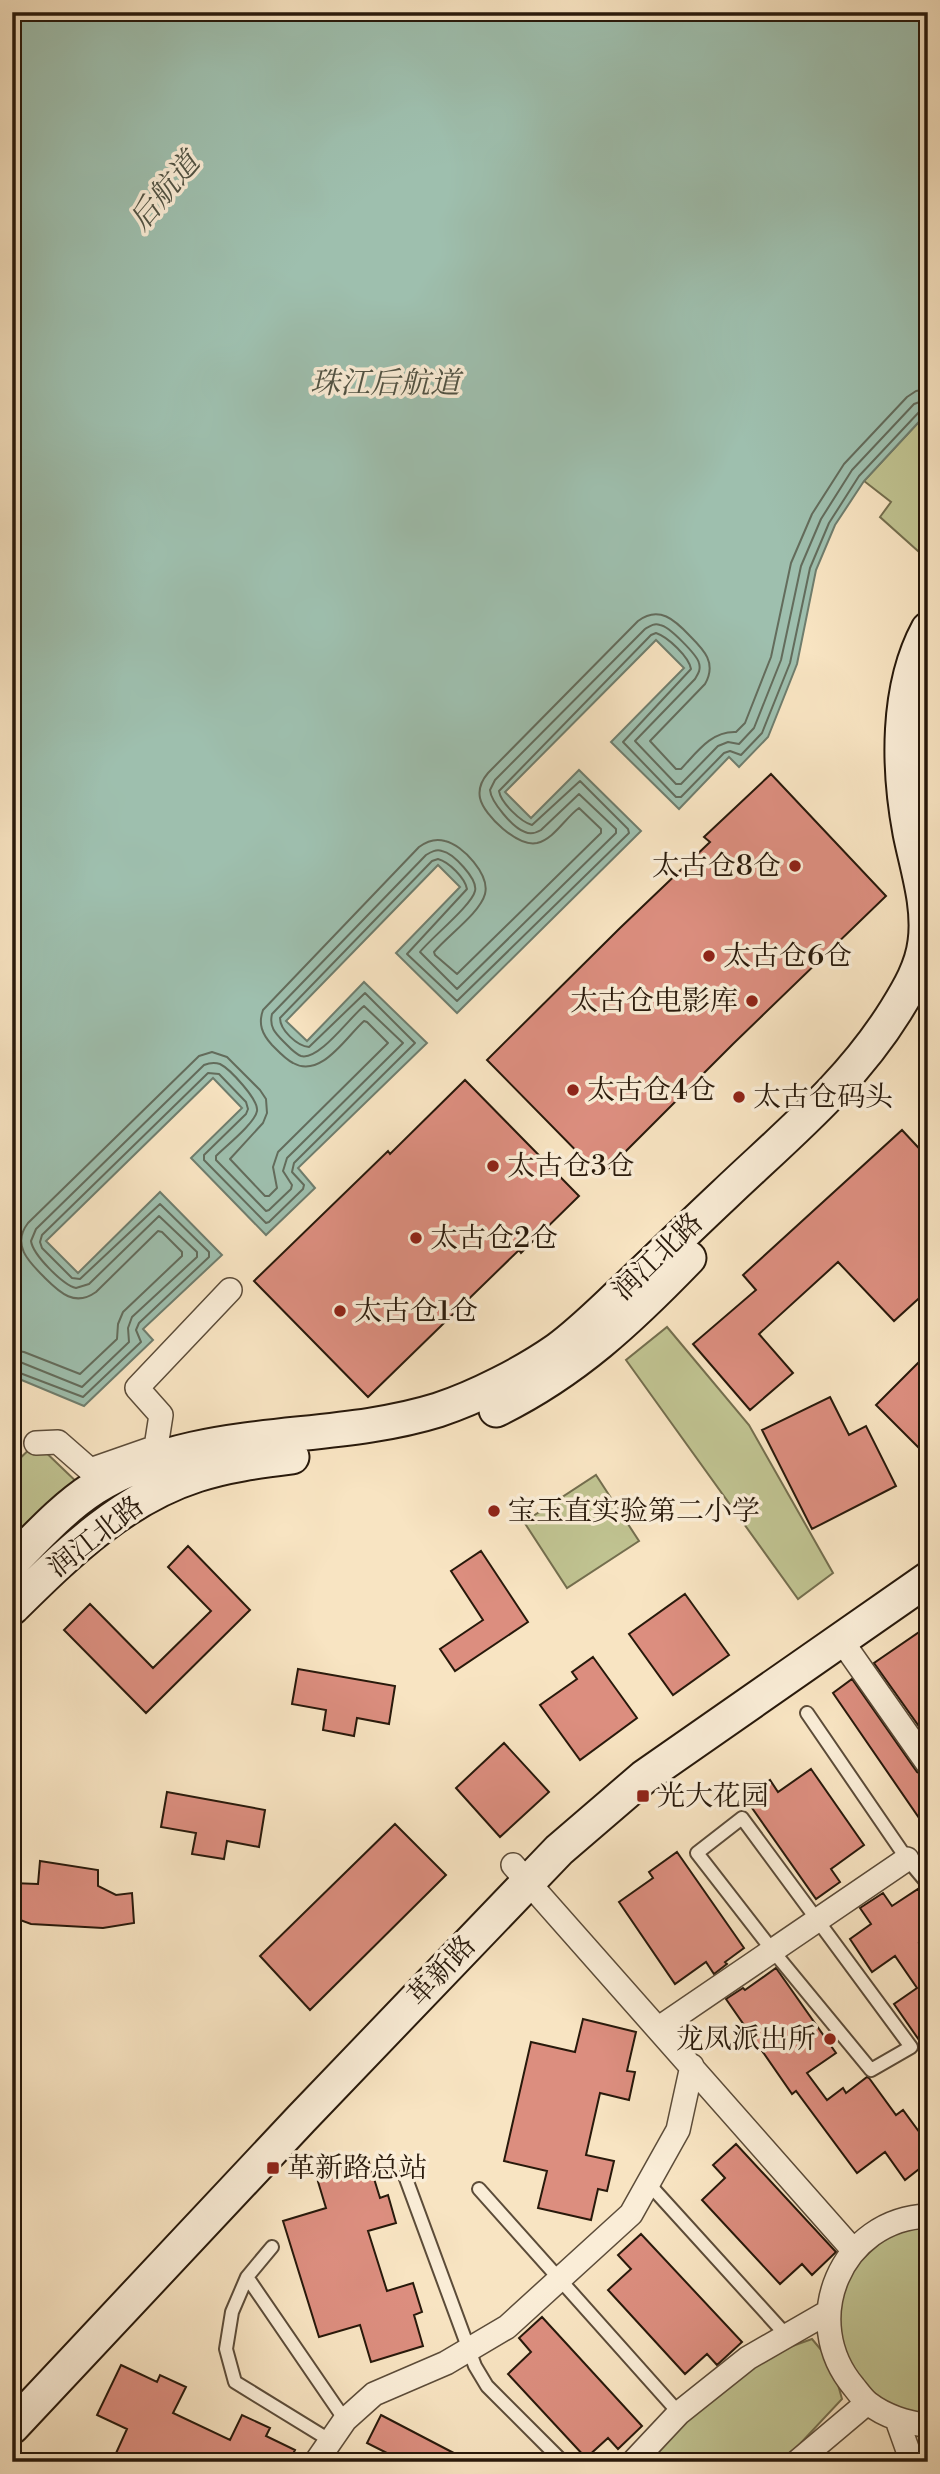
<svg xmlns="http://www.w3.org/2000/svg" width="940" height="2474" viewBox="0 0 940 2474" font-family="'Libre Bodoni','Noto Serif SC',serif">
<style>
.green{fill:#c0c391;stroke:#746e4e;stroke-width:2}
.water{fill:#9ebfae;stroke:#6f7d6d;stroke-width:2}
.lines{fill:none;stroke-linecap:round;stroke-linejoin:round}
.shore{stroke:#636c5c;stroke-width:2}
.building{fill:#dc8e7f;stroke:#28190b;stroke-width:2}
.lane-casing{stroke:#5c4c39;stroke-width:16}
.street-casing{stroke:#5c4c39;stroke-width:26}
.secondary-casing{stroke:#28190b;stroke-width:37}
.lane{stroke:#faedd7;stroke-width:12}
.street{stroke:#faedd7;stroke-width:23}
.secondary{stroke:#faedd7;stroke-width:33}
.poi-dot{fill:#8f2418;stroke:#faedd7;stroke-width:2.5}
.labels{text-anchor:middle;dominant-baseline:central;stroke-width:7;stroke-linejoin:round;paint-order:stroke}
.poi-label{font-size:28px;fill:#28190b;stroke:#faedd7;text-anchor:start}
.street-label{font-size:28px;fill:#28190b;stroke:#faedd7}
.water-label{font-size:30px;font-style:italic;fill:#515344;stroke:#faedd7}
</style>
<rect width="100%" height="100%" fill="#f8e4c2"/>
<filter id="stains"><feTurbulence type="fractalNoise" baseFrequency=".00286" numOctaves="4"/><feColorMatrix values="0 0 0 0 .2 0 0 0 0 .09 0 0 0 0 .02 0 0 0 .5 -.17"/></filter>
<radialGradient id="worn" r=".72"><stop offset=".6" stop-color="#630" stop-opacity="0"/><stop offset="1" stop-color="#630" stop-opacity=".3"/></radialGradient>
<path class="green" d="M928,412V560L880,517L891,502L864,481Z
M667,1327L749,1425L833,1573L798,1599L626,1360Z
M36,1443L84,1489L12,1558V1466Z
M596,1475L639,1541L567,1588L524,1522Z
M928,2223V2415H915L886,2404L862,2385L845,2360L837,2331V2301L848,2273L891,2232Z
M812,2339L832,2363L842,2399L783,2462H647L684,2415L756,2359Z"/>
<path class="water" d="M12,12H928V412L864,481L835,525L816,570L797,664L778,712L768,737L739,767L729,757L679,809L611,742L684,668L656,640L505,792L531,818L579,770L641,831L457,1013L396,953L460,887L438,865L286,1021L307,1041L364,982L427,1043L298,1168L315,1188L266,1235L191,1158L242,1108L213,1078L46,1241L78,1273L160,1192L222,1255L143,1329L153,1340L84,1406L12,1376Z"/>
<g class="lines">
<path class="shore" d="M12,1350L24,1352L80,1374L117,1339L118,1324L123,1312L182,1256V1252L162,1232L158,1231L96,1292C75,1307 60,1293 45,1278C29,1262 11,1245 28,1223L199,1056L212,1052L227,1057L260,1090L266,1099L267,1113L263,1123L230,1159L265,1196H269L277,1188L273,1167L278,1152L388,1043L367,1022L364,1021C346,1037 321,1079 293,1063C285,1059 278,1051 272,1045C262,1034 258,1024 263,1010L419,847C427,841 435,838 445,841C463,845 490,875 485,894C480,913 447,936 434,952L435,955L457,974L601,833V829L579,808C565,818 554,839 537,843C518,847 484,816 480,798C478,788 482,780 488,773L638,621C659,605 675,620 690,636C704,650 717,663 705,684L650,741L676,769H681C697,752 711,731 736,732L745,723L771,657L791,563L812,514L844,464L907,397L916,391L928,389
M12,1361L20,1362L82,1387L129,1342L128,1328L132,1317L197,1257V1252L159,1216L89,1284L76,1288C63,1285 33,1255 31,1241L36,1229L204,1065C209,1063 214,1062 220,1064C230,1069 259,1100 257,1111C255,1123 226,1146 216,1156V1160L266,1211L269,1210L291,1189L292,1185L283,1171L287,1158L403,1043L364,1006C350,1017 319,1061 301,1056C295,1054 289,1047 284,1042C275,1033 269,1027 272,1014L426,855C431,852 436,849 442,851C453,853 478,879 475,891C472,905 431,938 420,952L457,989L616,833V829L579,794L541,830C536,833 531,835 525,832C513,828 491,802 490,790L495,780L645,629C650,626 654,623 660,625C669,626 697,655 699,663C701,670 698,674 695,679L635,741L676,784H681L718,746L728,742L739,744L754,728L781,660L801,566L821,519L852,470L914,404L928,399
M12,1370L83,1397L141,1342L136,1330L139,1323L209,1257V1252L160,1204L80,1279L72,1278L42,1248L40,1242L42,1235L208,1073L219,1074L246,1102L248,1109L246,1114L204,1155V1160L266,1223L269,1222L303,1189L304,1185L292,1172L294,1163L415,1043L365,993L309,1047C297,1046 280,1030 280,1018L432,861L438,859C449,862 465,878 467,889L407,954L457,1001L629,833L628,829L580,781L532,825C521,822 501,803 499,791L651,635L656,633C668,637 689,657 691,669L623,742L676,797H681L724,753L730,751L741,755L762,733L790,663L810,568L829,523L859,476L920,411L928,408"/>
</g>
<path class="building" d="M771,774L886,896L733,1044L601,1176L487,1060L620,928L710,842L704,837Z
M465,1080L579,1196L521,1253L519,1250L368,1397L254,1281L388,1151L390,1154Z
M902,1130L928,1158V1290L894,1321L838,1262L759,1334L793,1373L750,1410L693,1344L756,1290L743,1275Z
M928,1353V1457L876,1405Z
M830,1397L849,1435L866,1426L896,1486L812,1529L762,1430Z
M188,1546L250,1610L146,1713L64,1630L90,1604L153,1668L211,1611L168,1567Z
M481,1551L528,1622L455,1671L440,1649L483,1620L451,1571Z
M685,1594L729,1655L673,1695L629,1634Z
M928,1626V1739L874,1663Z
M593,1657L637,1718L580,1760L540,1705L577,1679L572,1672Z
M298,1669L395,1686L389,1724L357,1718L354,1736L323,1730L326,1710L292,1704Z
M852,1679L917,1772L928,1778V1831L833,1693Z
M504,1743L549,1792L500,1837L456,1788Z
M811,1769L864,1845L831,1869L840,1882L816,1899L745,1798L770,1780L778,1792Z
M167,1792L265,1810L259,1847L227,1841L224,1859L192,1854L196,1833L161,1827Z
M395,1824L446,1875L310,2010L260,1956Z
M677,1852L744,1948L725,1962L727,1964L714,1974L706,1962L675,1984L619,1902L653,1878L649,1872Z
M40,1861L98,1870V1886L116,1895L132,1893L134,1923L103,1928L31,1924L12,1917V1883L38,1884Z
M918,1889L928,1904V1937L919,1943L928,1956V2053L894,2004L917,1988L895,1956L872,1972L850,1939L871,1924L860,1908L883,1893L892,1906Z
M776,1968L836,2053L807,2073L827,2100L843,2088L846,2093L867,2077L869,2078L896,2115L903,2110L928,2144V2162L905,2180L885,2152L857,2173L796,2091L792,2094L726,1999L743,1988L745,1990Z
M583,2019L636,2032L627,2071L635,2072L629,2100L600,2093L586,2155L614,2161L607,2191L598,2189L591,2220L538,2208L547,2171L504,2161L531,2042L575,2052Z
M736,2144L836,2252L812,2275L802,2264L780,2284L702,2200L725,2178L713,2165Z
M368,2159L380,2198L388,2195L396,2223L368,2231L387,2291L413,2283L422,2312L414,2315L423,2346L371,2362L360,2325L319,2337L283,2221L326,2208L316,2175Z
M641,2234L742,2342L717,2365L707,2354L685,2374L608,2290L631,2269L618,2255Z
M542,2317L642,2426L618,2449L608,2438L586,2458L508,2374L531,2352L519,2338Z
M121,2365L157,2382L160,2375L186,2387L173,2413L230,2440L242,2415L270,2428L266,2436L295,2450L289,2462H112L127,2429L97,2415Z
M381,2415L471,2462H383L387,2453L367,2443Z"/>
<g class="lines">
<defs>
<path id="lane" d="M807,1713L907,1859L928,1884
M742,1818L911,2047L871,2070L773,1951L697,1853Z
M405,2176L475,2366L487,2386L563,2462
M648,2183L787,2336
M479,2189L679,2413
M272,2247L247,2277L232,2312L226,2349L235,2382L331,2441
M247,2277L345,2420"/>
<path id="street" d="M36,1443L58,1442L90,1470L156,1447L161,1415L137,1388L230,1290
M841,1640L928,1764
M513,1865L854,2251
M659,2028L907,1859
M928,2216C841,2219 798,2321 854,2387C858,2392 863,2399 868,2403C886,2417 906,2422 928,2426
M897,2420L912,2462
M316,2462L345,2420L374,2394L446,2363L507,2327L631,2214L678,2130L692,2066
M633,2462L679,2413L748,2358L828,2312
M797,2462L867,2403"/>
<path id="secondary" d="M496,1410C574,1372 630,1319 689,1258
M12,1562C38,1536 63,1508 94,1488C197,1423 326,1445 438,1410C477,1397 524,1373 557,1350C583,1331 606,1307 629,1286C661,1255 693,1224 725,1194C788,1134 850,1084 896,1010C909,989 922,967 925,942C930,906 917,868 910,833C898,769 896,688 928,629
M12,1608C67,1554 122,1499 197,1475C227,1465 260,1461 292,1457
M12,2427L301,2119L559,1850L644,1777L928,1579"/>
</defs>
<use href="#lane" class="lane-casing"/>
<use href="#street" class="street-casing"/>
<use href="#secondary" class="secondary-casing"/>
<use href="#lane" class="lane"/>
<use href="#street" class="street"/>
<use href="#secondary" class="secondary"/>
</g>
<g class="poi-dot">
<circle cx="795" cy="866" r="7"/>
<circle cx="709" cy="956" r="7"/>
<circle cx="752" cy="1001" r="7"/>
<circle cx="573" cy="1090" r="7"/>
<circle cx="739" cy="1097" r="7"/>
<circle cx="493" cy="1166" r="7"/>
<circle cx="416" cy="1238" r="7"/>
<circle cx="340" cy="1311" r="7"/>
<circle cx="494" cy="1511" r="7"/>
<rect x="636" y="1789" width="14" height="14" rx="3.5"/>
<circle cx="830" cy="2039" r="7"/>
<rect x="266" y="2161" width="14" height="14" rx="3.5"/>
</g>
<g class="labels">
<g class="poi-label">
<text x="781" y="866" text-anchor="end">太古仓8仓</text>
<text x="723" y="956">太古仓6仓</text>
<text x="738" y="1001" text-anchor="end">太古仓电影库</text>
<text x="587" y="1090">太古仓4仓</text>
<text x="753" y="1097">太古仓码头</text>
<text x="507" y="1166">太古仓3仓</text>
<text x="430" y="1238">太古仓2仓</text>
<text x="354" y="1311">太古仓1仓</text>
<text x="508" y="1511">宝玉直实验第二小学</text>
<text x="657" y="1796">光大花园</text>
<text x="816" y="2039" text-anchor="end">龙凤派出所</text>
<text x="287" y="2168">革新路总站</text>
</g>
<g class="street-label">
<text transform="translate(658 1257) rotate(-44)">润江北路</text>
<text transform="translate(96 1537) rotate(-38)">润江北路</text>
<text transform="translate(442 1971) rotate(-47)">革新路</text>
</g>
<g class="water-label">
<text transform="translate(165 192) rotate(-50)">后航道</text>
<text x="385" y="384">珠江后航道</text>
</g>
</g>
<rect width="940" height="2474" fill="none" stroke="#f8e4c2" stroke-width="42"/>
<rect x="14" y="14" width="912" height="2446" fill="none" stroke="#28190b" stroke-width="3.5"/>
<rect x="21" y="21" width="898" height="2432" fill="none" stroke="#28190b" stroke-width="2"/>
<rect width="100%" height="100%" filter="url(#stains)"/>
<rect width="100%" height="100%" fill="url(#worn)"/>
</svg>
